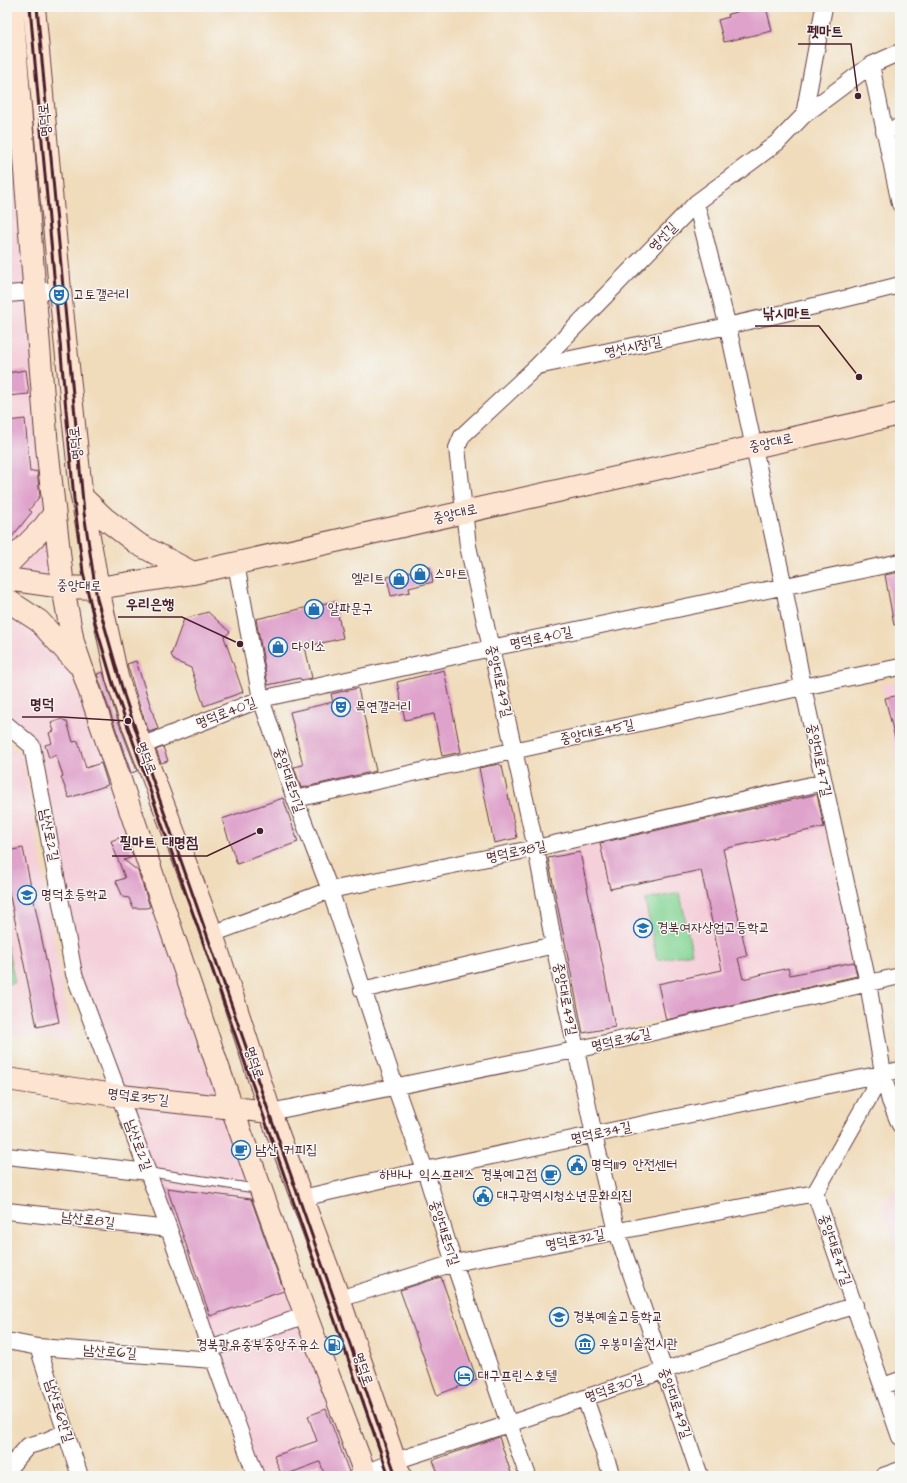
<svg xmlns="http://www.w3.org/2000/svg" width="907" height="1483" viewBox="0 0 907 1483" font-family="'Architects Daughter','Poor Story',sans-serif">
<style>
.built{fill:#f5cfd9}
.green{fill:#85d596;stroke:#687a60}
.building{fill:#dfa2cb}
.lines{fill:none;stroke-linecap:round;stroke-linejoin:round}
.lane-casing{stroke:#633b40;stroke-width:10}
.street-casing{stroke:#633b40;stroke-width:18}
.secondary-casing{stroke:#633b40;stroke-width:24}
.lane{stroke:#fff;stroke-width:8}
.street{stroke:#fff;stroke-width:16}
.secondary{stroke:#fde4d1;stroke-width:22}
.rail{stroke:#4a1f2b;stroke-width:3}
.labels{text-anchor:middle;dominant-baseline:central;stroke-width:3;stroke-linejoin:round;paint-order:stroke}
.street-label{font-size:14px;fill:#4a1f2b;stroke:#f6f6f2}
.poi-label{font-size:14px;fill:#4a1f2b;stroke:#f6f6f2;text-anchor:start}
.leader{fill:none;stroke:#4a1f2b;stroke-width:1.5}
.callout-dot{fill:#4a1f2b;stroke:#f6f6f2;stroke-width:1.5}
.callout-label{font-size:15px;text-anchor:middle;font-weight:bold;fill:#4a1f2b;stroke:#f6f6f2;stroke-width:3;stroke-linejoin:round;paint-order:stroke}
</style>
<rect width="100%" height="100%" fill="#f6f6f2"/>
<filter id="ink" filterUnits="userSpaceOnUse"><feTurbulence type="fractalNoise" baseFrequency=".025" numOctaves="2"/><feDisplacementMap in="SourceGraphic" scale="8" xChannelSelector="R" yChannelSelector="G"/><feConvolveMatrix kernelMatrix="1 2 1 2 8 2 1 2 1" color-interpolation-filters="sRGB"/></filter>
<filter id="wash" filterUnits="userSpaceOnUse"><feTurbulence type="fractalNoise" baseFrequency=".012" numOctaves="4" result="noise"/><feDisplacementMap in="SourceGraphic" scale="16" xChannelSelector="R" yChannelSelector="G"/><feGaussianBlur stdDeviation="0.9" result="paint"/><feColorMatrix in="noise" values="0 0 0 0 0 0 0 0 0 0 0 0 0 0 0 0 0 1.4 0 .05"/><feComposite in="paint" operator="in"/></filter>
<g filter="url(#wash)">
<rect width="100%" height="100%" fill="#f0dbba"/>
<path class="built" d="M7,7L63,587L7,579Z
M7,614L54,637L82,668L370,1476H256L74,974L32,746L7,725Z
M900,681V780L885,699L881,685Z
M7,743L23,756L72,1042L7,1034Z
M817,794L819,796L858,975L733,1002L590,1036L552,855L698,820L697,822L710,817Z
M900,1186V1260L881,1205Z"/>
<path class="green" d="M680,893L692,953L657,960L645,900Z
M7,946L15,983L7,984Z"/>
<g id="blocks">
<path class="building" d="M736,7H766L772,31L724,42L718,20L729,17L728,14L737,12Z
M26,370L29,394L7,396V373Z
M25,419L30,472L37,471L40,496L29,510L32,512L7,543V421Z
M430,567L433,582L409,588L410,592L391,596L387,577Z
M900,572V624L894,625L885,575Z
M335,601L343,638L305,647L312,678L301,680L300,678L268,685L256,619Z
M208,612L230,632L224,637L243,692L204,706L191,668L175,661L171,655L184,619Z
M136,661L158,729L149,732L140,707L127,664Z
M444,670L461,752L442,756L434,714L405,720L397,682Z
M103,672L116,715L137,771L131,773L97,674Z
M358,688L376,771L301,788L294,767L303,765L290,712L333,702L331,694Z
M900,695V741L896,742L885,698Z
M62,719L67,722L73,742L78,741L86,768L101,763L108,785L69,798L61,777L63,776L56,755L49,758L45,745L52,743L49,733L54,731L51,723Z
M163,747L168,761L161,763L156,750Z
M499,764L502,766L517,838L494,843L479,768Z
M817,794L824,827L723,849L747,956L738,958L743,979L788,968L790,975L854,962L857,976L666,1020L658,984L722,970L701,870L610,889L600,843Z
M283,798L298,842L237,864L222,819Z
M126,835L133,857L124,860L138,871L150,907L146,908H133L129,898L123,897L116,881L125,878L111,841Z
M23,848L59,1022L37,1027L7,882V851Z
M580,852L615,1027L583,1033L548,858Z
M167,1188L251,1199L284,1291L210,1316Z
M441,1277L477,1380L437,1395L400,1290Z
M326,1409L349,1472L348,1474L342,1476H325L320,1462L282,1476L274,1456L317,1441L308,1416Z
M499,1437L512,1476H439L433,1460Z"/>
</g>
</g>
<g filter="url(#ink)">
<use href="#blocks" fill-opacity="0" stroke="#633b40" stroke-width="1"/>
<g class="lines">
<defs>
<path id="lane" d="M148,1172L258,1189"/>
<path id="street" d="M871,65L900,204
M804,115L871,65L900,52
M884,131L900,127
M696,203L728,327L784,587L803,687L868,983L883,1073L890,1101L900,1125
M7,294L60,290
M537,366C658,341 780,316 900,285
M236,564L261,699L295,799L330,890L395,1086L425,1170L454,1263L509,1424L528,1476
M7,725L32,746L74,974L169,1229L210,1349L256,1476
M141,746L261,699L491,648L900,562
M295,799L803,687L900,667
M212,934L330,890L536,848L824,782
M362,990L554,945
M883,1073L815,1193L900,1437
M270,1112L575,1050L900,976
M7,1156L148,1172
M302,1198L425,1170L900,1070
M7,1211L169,1229
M339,1299L454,1263L815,1193
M7,1341L38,1347L214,1360
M38,1347L80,1476
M210,1349L306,1315
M883,1386L900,1380
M585,1398L612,1476
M7,1470L28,1446L45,1441L66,1432
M357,1476L395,1461L509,1424L855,1305
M700,1476L617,1232L594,1135L554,945L536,848L468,546L457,448L462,436L537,366L696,203L778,142L804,115L824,7
M883,1476L900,1470"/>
<path id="secondary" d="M12,7L47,447L63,587L73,642L232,1108L299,1297L366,1476
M34,7L60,290L81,491L98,588L117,677L128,711L212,934L270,1112L339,1299L400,1476
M82,497L104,518L138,544L193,573
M7,565L44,527L54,514
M7,579L63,587L98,588L193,573L900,414
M7,600L39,621L77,663
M7,1079L121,1096L270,1112"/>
</defs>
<use href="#lane" class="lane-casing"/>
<use href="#street" class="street-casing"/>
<use href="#secondary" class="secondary-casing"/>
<use href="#lane" class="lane"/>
<use href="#street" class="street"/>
<use href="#secondary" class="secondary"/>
<path class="rail" d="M30,7L74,499L83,572L96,626L113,684L389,1476
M37,7L84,513L97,599L124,695L151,775L396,1476"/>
</g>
</g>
<defs>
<symbol id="theatre-ring" viewBox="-11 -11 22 22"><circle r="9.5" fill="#f6f6f2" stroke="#1f6fb2" stroke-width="1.5"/><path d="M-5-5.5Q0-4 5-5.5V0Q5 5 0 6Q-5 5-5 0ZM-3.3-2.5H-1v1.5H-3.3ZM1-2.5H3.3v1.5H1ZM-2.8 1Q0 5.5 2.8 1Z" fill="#1f6fb2"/></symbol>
<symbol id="shop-ring" viewBox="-11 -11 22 22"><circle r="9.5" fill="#f6f6f2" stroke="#1f6fb2" stroke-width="1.5"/><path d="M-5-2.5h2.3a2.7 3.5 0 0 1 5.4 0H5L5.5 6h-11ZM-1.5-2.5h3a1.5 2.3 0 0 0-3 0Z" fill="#1f6fb2"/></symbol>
<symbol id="school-ring" viewBox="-11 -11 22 22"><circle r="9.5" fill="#f6f6f2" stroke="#1f6fb2" stroke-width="1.5"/><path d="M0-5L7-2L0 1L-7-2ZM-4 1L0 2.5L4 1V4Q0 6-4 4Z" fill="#1f6fb2"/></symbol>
<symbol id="cafe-ring" viewBox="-11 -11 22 22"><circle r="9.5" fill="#f6f6f2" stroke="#1f6fb2" stroke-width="1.5"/><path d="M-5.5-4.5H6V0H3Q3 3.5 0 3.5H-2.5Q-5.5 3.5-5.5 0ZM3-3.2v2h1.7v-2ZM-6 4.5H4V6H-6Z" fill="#1f6fb2"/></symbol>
<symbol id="civic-ring" viewBox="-11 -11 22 22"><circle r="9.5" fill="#f6f6f2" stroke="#1f6fb2" stroke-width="1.5"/><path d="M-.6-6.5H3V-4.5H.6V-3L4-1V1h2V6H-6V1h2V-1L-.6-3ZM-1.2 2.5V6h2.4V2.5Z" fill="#1f6fb2"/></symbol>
<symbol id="museum-ring" viewBox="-11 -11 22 22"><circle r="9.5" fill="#f6f6f2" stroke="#1f6fb2" stroke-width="1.5"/><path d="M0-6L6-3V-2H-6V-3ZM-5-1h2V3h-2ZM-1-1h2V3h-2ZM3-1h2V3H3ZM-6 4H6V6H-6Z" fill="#1f6fb2"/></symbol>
<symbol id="fuel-ring" viewBox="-11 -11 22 22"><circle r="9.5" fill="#f6f6f2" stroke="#1f6fb2" stroke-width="1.5"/><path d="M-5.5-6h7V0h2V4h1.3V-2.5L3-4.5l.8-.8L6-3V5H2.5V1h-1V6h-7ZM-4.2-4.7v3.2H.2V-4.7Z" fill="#1f6fb2"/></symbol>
<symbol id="hotel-ring" viewBox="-11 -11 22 22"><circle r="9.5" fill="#f6f6f2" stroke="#1f6fb2" stroke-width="1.5"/><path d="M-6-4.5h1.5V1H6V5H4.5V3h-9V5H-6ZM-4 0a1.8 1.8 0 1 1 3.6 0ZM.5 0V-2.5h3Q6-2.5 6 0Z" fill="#1f6fb2"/></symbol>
</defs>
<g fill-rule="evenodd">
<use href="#theatre-ring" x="48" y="284" width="22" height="22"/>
<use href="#shop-ring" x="409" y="563" width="22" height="22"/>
<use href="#shop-ring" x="388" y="568" width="22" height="22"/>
<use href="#shop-ring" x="303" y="598" width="22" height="22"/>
<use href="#shop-ring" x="267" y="636" width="22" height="22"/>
<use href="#theatre-ring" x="330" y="696" width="22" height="22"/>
<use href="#school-ring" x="16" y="884" width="22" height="22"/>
<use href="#school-ring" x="632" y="917" width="22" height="22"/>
<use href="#cafe-ring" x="230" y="1139" width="22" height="22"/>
<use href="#civic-ring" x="566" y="1154" width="22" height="22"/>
<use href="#cafe-ring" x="540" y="1164" width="22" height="22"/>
<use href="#civic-ring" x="472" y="1185" width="22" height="22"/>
<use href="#school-ring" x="548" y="1306" width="22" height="22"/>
<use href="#museum-ring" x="574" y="1333" width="22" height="22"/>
<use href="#fuel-ring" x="323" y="1334" width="22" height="22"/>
<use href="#hotel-ring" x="453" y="1365" width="22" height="22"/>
</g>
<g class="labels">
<g class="street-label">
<text transform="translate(45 120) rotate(-95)">명덕로</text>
<text transform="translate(663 237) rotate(-46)">영선길</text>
<text transform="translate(633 347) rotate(-12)">영선시장1길</text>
<text transform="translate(76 443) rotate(-96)">명덕로</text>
<text transform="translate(771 443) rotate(-12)">중앙대로</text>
<text transform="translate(455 514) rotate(-13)">중앙대로</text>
<text transform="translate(79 586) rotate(1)">중앙대로</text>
<text transform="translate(541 638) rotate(-12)">명덕로40길</text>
<text transform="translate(499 681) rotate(77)">중앙대로49길</text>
<text transform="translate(226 713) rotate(-21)">명덕로40길</text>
<text transform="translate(597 732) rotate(-12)">중앙대로45길</text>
<text transform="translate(146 758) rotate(69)">명덕로</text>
<text transform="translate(819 760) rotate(78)">중앙대로47길</text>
<text transform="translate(289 780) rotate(71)">중앙대로51길</text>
<text transform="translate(49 835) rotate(79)">남산로2길</text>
<text transform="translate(516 852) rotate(-12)">명덕로38길</text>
<text transform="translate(565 999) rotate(79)">중앙대로49길</text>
<text transform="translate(621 1040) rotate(-13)">명덕로36길</text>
<text transform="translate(254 1063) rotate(72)">명덕로</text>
<text transform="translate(138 1097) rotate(7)">명덕로35길</text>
<text transform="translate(601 1133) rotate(-12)">명덕로34길</text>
<text transform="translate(138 1145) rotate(70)">남산로2길</text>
<text transform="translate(88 1220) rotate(7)">남산로8길</text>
<text transform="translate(444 1233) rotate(72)">중앙대로51길</text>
<text transform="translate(575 1240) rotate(-11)">명덕로32길</text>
<text transform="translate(835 1250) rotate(71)">중앙대로47길</text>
<text transform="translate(110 1352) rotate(4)">남산로6길</text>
<text transform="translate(363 1369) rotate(71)">명덕로</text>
<text transform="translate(614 1388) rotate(-19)">명덕로30길</text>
<text transform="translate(675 1403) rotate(71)">중앙대로49길</text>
<text transform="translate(59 1411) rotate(72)">남산로6안길</text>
</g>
<g class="poi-label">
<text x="73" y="295">고토갤러리</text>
<text x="434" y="574">스마트</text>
<text x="385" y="579" text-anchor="end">엘리트</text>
<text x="328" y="609">알파문구</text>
<text x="292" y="647">다이소</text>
<text x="355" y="707">목연갤러리</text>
<text x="41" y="895">명덕초등학교</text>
<text x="657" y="928">경북여자상업고등학교</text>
<text x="255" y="1150">남산 커피집</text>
<text x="591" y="1165">명덕1119 안전센터</text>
<text x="537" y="1175" text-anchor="end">하바나 익스프레스 경북예고점</text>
<text x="497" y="1196">대구광역시청소년문화의집</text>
<text x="573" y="1317">경북예술고등학교</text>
<text x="599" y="1344">우봉미술전시관</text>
<text x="320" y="1345" text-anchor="end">경북광유중부중앙주유소</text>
<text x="478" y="1376">대구프린스호텔</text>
</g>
</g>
<path class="leader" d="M858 96L851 44H798M859 377L819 326H755M240 644L182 617H118M128 721L62 717H22M260 831L207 856H112"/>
<g class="callout-dot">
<circle cx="858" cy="96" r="4"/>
<circle cx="859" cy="377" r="4"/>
<circle cx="240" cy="644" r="4"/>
<circle cx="128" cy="721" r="4"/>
<circle cx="260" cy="831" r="4"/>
</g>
<g class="callout-label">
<text x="825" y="36">펫마트</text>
<text x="787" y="318">낚시마트</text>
<text x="150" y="609">우리은행</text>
<text x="42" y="709">명덕</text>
<text x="159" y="847">필마트 대명점</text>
</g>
<rect width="907" height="1483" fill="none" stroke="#f6f6f2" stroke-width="24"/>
</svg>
